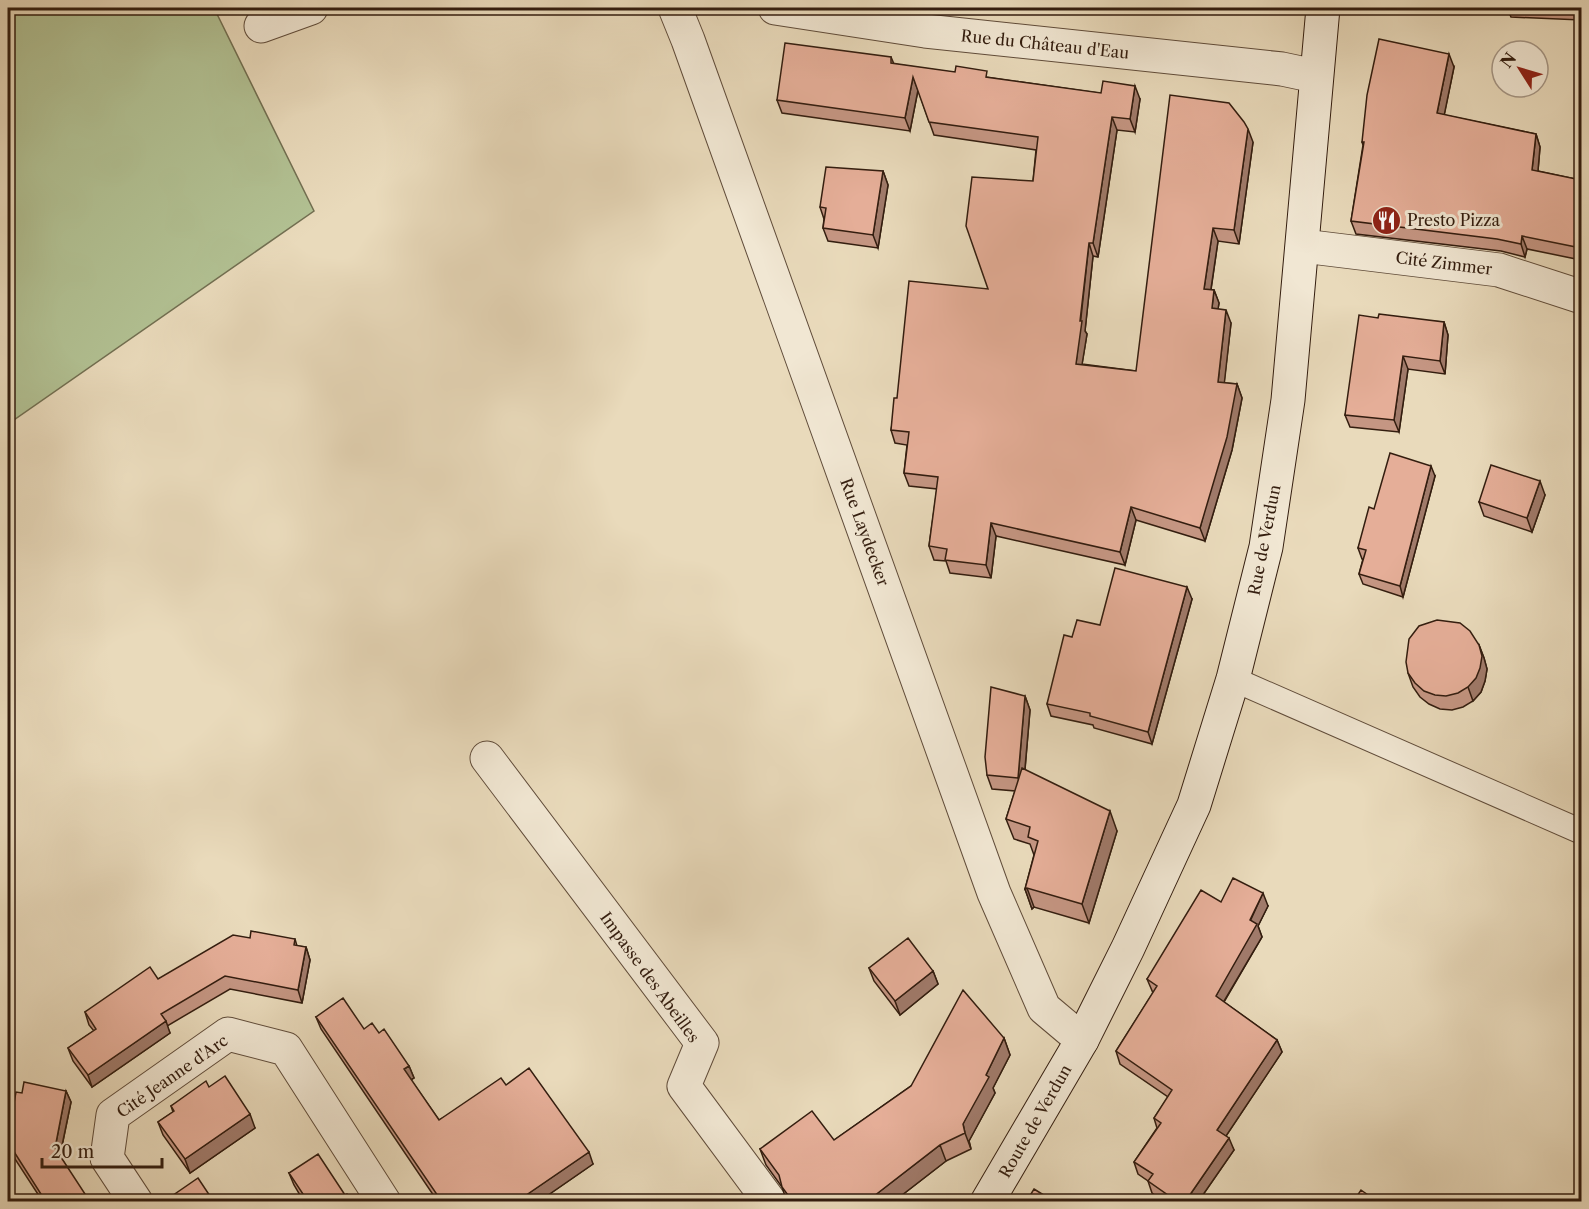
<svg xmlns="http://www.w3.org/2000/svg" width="1589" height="1209" viewBox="0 0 1589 1209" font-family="'Libre Caslon Text',serif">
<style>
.green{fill:#b2c193;stroke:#726f51;stroke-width:1.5}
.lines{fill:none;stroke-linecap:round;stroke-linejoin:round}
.lane-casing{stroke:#604c3a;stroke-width:26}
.street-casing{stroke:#604c3a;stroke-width:35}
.secondary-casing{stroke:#331d0f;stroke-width:35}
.lane{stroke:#f1e7d3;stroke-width:24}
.street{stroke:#f1e7d3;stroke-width:33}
.secondary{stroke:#f1e7d3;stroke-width:33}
.wall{fill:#c59683;stroke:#331d0f;stroke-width:1.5}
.shaded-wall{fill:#a07a6a;stroke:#331d0f;stroke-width:1.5}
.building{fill:#e5ae98;stroke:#331d0f;stroke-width:1.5}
.labels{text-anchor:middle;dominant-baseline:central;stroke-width:6;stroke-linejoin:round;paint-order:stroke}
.street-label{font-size:16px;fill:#331d0f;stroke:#f1e7d3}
.poi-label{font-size:16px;fill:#331d0f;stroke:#f1e7d3;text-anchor:start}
</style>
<rect width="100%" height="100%" fill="#e9dabb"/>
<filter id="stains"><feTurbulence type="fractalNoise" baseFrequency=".00333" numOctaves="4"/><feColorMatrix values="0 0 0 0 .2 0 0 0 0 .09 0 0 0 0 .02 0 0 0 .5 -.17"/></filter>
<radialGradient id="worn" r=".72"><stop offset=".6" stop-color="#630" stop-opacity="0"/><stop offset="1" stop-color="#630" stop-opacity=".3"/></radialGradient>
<path class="green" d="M25,8H214L314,211L8,424V19Z"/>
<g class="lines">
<defs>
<path id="lane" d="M1233,679L1582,832"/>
<path id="street" d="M675,8L688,40L994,893L1044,1008L1082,1040
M775,8L925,31L1282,69L1315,76
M261,26L311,8
M1303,246L1499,270L1582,297
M487,758L702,1043L684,1086L770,1202
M136,1202L107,1158L113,1115L228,1034L286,1049L384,1202"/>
<path id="secondary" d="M987,1202L1082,1040L1128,948L1194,805L1233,679L1266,547L1288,400L1323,8"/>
</defs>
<use href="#lane" class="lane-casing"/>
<use href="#street" class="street-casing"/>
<use href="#secondary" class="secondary-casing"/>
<use href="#lane" class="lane"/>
<use href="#street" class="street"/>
<use href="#secondary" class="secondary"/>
</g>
<path class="wall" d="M1056,8H1084L1083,11Z
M1507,8H1581V20L1511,17Z
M891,57L894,64L1140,99L1135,132L1117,130L1098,257L1093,256L1085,331L1087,334L1082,364L1136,371L1253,142L1239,244L1218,241L1211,290H1214L1219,303L1218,309L1231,323L1224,383L1237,384L1242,398L1232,450L1205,541L1136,520L1125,565L996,536L991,578L950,573L946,561L934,560L929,546L937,489L909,486L904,473L907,445L895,443L891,430L897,398L988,289L1033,181L1036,150L934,135L918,90L910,131L782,113L777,100Z
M1454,67L1444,115L1536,134L1540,147L1538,171L1581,180V260L1527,249L1525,257L1501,251L1356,234L1351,221L1363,145L1362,142Z
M883,171L888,185L878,248L828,241L823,228L824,219L820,207Z
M1378,318L1444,322L1448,335L1445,374L1408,369L1399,432L1350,427L1345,415Z
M1435,476L1403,597L1363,584L1359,574L1363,559H1362L1358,548L1374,509Z
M1545,495L1532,532L1484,516L1479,502Z
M1192,599L1152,744L1094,728L1093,725L1051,716L1047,704L1072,637L1100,625Z
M1479,645L1484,658L1487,669L1485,681L1481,692L1473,701L1463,707L1452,710L1440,709L1429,704L1420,697L1413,687L1408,673Z
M1025,696L1030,710L1025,770L1117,831L1089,923L1034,907L1032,909L1025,889L1034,855L1030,844L1014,839L1006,819L1015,791L992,789L987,775Z
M1221,902L1268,906L1258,926L1262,937L1224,1002L1277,1040L1282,1052L1226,1136L1234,1150L1198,1202H1164L1152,1193L1148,1181L1138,1174L1134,1162L1157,1128L1154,1118L1168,1097L1120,1064L1116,1051L1153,993L1147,979Z
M250,938L295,939L297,946L306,947L310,960L302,1003L230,989L167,1026L170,1033L92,1087L73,1061L68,1048L94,1031L89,1025L85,1012Z
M869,968L933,971L938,984L900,1015L874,981Z
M316,1017L364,1029L409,1066L414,1078L411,1080L439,1120L506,1085L593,1164L538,1202H438L321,1029Z
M1004,1038L1010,1055L993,1088L995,1093L969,1141L971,1149L946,1161L893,1202H787L782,1187L766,1165L760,1149L834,1140L911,1086Z
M209,1087L255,1128L190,1173L163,1135L158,1122L173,1112L171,1106Z
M66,1091L71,1102L60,1156L88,1202H43L15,1159L8,1138V1134L22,1093Z
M289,1173L345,1195L304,1202L294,1185Z"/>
<path class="shaded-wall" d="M1449,54L1454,67L1442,126L1437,113Z
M913,77L918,90L910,131L905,118Z
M1135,86L1140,99L1135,132L1130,119Z
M1112,117L1117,130L1098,257L1093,243Z
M1248,129L1253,142L1239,244L1234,230Z
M1536,134L1540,147L1537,182L1532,170Z
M883,171L888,185L878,248L873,235Z
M1213,228L1218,241L1209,302L1204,289Z
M1522,236L1527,249L1525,257L1521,244Z
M1089,243L1093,256L1085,331L1087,334L1080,377L1076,364Z
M1214,290L1219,303L1216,321L1212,308Z
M1226,310L1231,323L1223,395L1218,382Z
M1444,322L1448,335L1445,374L1440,361Z
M1403,356L1408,369L1399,432L1394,420Z
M1237,384L1242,398L1232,450L1205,541L1200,528Z
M1431,466L1435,476L1403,597L1400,586Z
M1540,481L1545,495L1532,532L1527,518Z
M1131,507L1136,520L1125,565L1120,552Z
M991,523L996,536L991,578L986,565Z
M1187,587L1192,599L1152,744L1148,732Z
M1479,645L1484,658L1487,669L1485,681L1481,692L1473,701L1468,687Z
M1025,696L1030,710L1023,791L1018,778Z
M1110,811L1117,831L1089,923L1082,904Z
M1027,888L1034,907L1032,909L1025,889Z
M1263,893L1268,906L1258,926L1262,937L1220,1008L1216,996Z
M306,947L310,960L302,1003L298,990Z
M933,971L938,984L900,1015L895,1001Z
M166,1021L170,1033L92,1087L88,1075Z
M1004,1038L1010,1055L993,1088L995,1093L969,1141L971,1149L965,1133L963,1124L986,1075Z
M1277,1040L1282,1052L1222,1142L1217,1130Z
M409,1066L414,1078L409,1081L404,1069Z
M66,1091L71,1102L59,1160L55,1148Z
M250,1114L255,1128L190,1173L185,1159Z
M1229,1138L1234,1150L1198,1202H1185Z
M940,1145L946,1161L893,1202H869L874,1196Z
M589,1152L593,1164L538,1202H516Z
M87,1197L88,1202H79Z"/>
<path class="building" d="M1379,39L1449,54L1437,113L1536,134L1532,170L1581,180V248L1522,236L1521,244L1497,239L1351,221L1364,142H1362L1367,95Z
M785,43L891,57V63L955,72L956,66L987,71L986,77L1101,93L1103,81L1135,86L1130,119L1112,117L1093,243H1089L1080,321H1082L1076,364L1136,371L1170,95L1229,103L1244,122L1248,129L1234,230L1213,228L1204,289L1214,290L1212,308L1226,310L1218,382L1237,384L1227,437L1200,528L1131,507L1120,552L991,523L986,565L945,560L947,549L929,546L938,477L904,473L909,432L891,430L894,398H897L909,281L988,289L966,226L972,177L1033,181L1038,137L929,122L913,77L905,118L777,100Z
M826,167L883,171L873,235L823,228L826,208L820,207Z
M1379,314L1444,322L1440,361L1403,356L1394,420L1345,415L1359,315L1378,318Z
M1390,453L1431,466L1400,586L1359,574L1366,550L1358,548L1369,507L1374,509Z
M1491,465L1540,481L1527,518L1479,502Z
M1115,568L1187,587L1148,732L1090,716V713L1047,704L1064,635L1072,637L1077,620L1100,625Z
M1437,620L1460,623L1470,631L1479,645L1482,656L1480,668L1476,678L1468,687L1458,693L1446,696L1435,695L1424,691L1415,683L1408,673L1406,662L1409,639L1419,626Z
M991,687L1025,696L1018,778L987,775L985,757Z
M1022,768L1110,811L1082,904L1027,888L1025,889L1038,841L1028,837L1030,827L1006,819Z
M1233,878L1263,893L1250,920L1257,924L1216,996L1277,1040L1217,1130L1229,1138L1185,1202H1178L1148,1181L1153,1174L1134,1162L1161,1123L1154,1118L1172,1090L1116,1051L1157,986L1147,979L1201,890L1221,902Z
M251,931L295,939L294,945L306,947L298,990L225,976L161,1014L166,1021L88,1075L68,1048L96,1029L85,1012L150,967L158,979L233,935L250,938Z
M908,938L933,971L895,1001L869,968Z
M963,990L1004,1038L986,1075L989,1077L963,1124L965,1133L940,1145L874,1196L875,1197L869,1202H793L782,1187L779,1175L760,1149L812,1111L834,1140L911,1086Z
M343,998L364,1029L372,1023L379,1033L384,1029L409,1066L404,1069L439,1120L501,1078L506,1085L529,1068L589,1152L516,1202H442L316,1017Z
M225,1076L250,1114L185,1159L158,1122L174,1111L171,1106L206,1081L209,1087Z
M24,1082L66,1091L55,1148L87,1197L79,1202H46L11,1147L13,1138L8,1137V1134L16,1092L22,1093Z
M318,1154L345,1195L347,1194L352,1202H304L307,1200L289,1173Z
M198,1178L214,1202H171L169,1198Z
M1034,1189L1055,1202H1026Z
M1361,1190L1378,1202H1353Z"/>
<defs>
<symbol id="restaurant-disc" viewBox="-11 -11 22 22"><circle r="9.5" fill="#8f2418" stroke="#f1e7d3"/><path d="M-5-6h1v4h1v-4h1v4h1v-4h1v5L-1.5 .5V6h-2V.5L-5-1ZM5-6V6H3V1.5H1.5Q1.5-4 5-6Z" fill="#fff"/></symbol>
</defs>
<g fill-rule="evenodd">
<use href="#restaurant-disc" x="1370" y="204" width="33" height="33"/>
</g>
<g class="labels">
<g class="street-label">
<text transform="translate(1045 44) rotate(6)">Rue du Château d'Eau</text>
<text transform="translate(1444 263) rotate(7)">Cité Zimmer</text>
<text transform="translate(865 532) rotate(70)">Rue Laydecker</text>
<text transform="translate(1264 540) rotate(-79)">Rue de Verdun</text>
<text transform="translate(650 977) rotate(54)">Impasse des Abeilles</text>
<text transform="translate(172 1076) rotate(-35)">Cité Jeanne d'Arc</text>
<text transform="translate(1035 1121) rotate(-60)">Route de Verdun</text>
</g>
<g class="poi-label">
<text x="1407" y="220">Presto Pizza</text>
</g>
</g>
<rect width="1589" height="1209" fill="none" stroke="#e9dabb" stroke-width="30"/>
<rect x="9" y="9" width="1571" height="1191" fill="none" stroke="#331d0f" stroke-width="3"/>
<rect x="15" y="15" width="1559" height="1179" fill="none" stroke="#331d0f" stroke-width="1.5"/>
<g transform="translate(1520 69) rotate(307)"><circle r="28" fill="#f1e7d3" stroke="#a59685" stroke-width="1.5"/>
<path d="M0-4.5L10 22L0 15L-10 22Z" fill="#8f2418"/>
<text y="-9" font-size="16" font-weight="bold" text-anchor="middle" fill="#331d0f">N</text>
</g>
<path d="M42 1158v9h120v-9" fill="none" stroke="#331d0f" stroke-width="3"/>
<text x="51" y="1158" font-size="18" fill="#331d0f" stroke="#f1e7d3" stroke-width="4.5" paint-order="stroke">20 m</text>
<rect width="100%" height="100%" filter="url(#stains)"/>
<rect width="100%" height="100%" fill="url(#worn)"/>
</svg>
